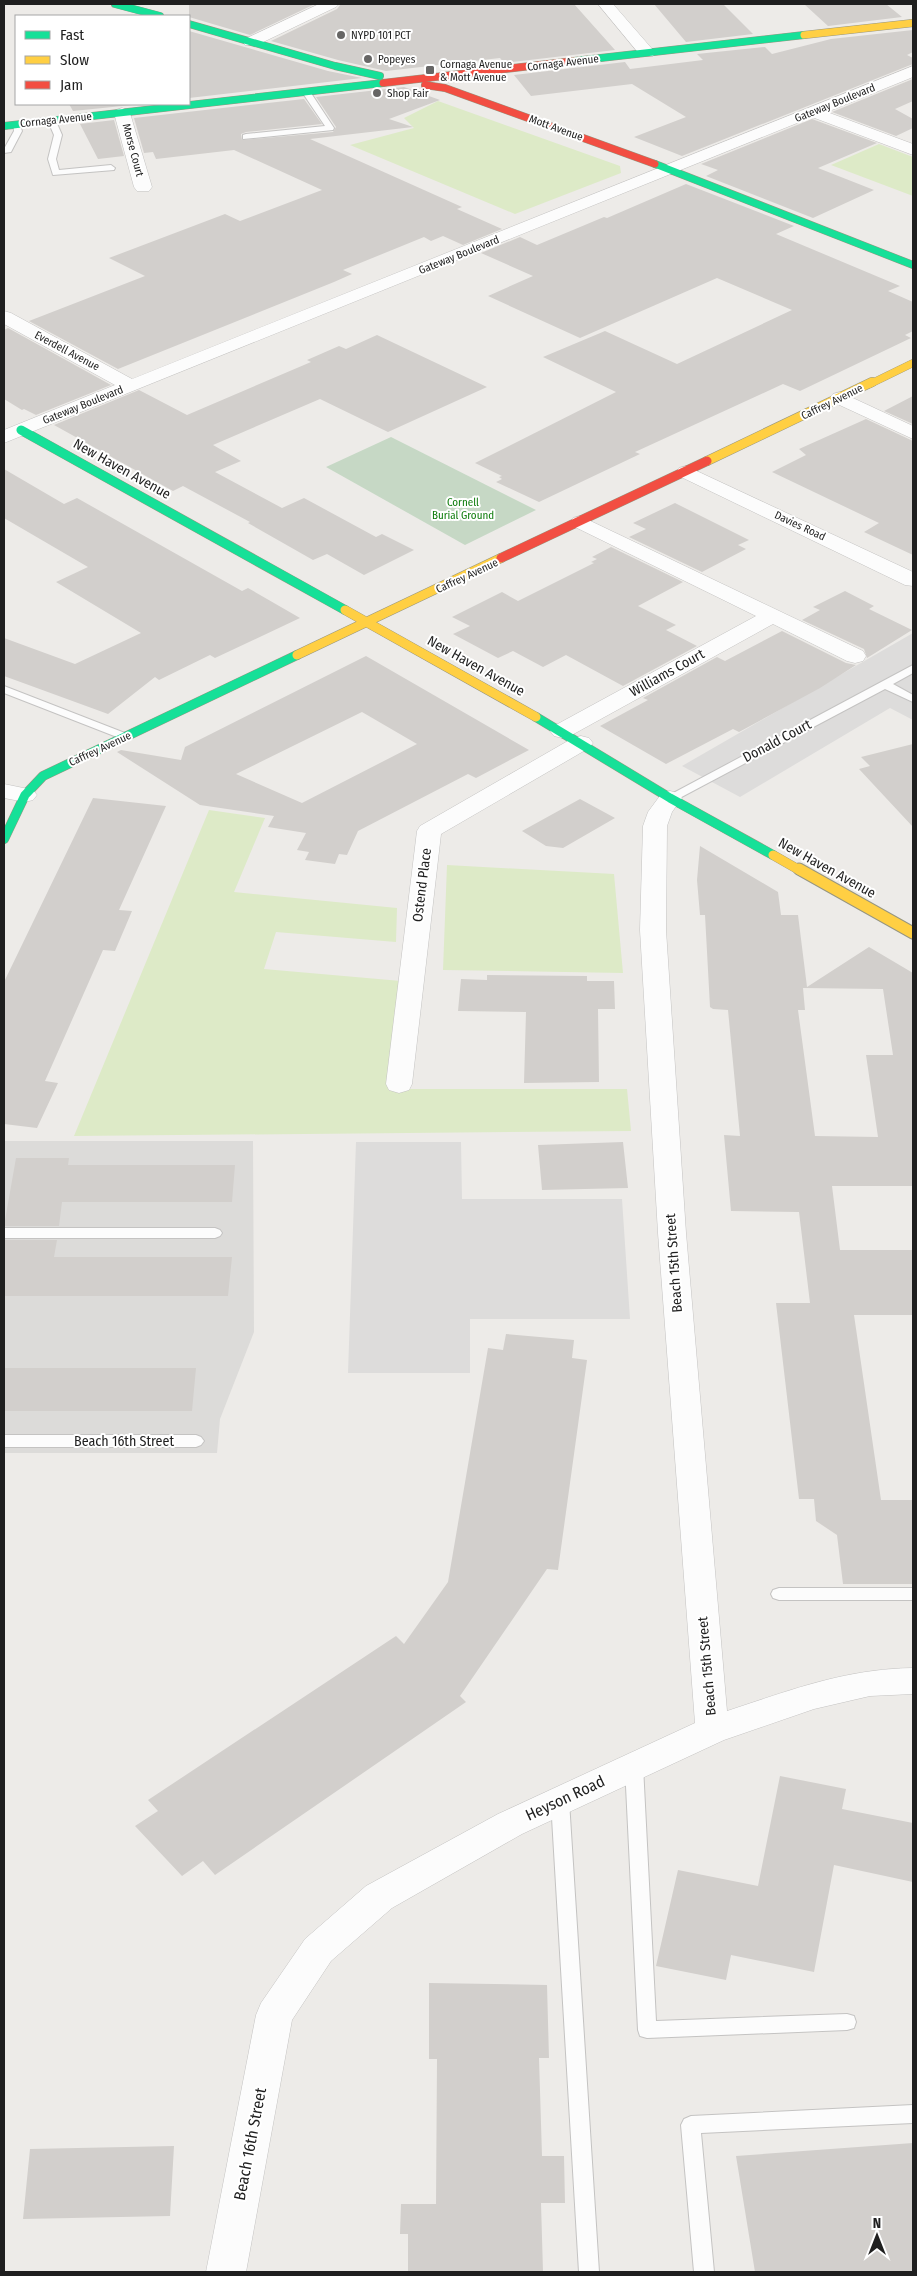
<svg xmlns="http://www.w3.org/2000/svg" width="917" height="2276" viewBox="0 0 917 2276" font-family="'Fira Sans Condensed',sans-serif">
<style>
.residential{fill:#dcdbd9}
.grass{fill:#ddeac7}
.cemetery{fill:#c6d8c5}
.parking{fill:#dddcdb}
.building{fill:#d2cfcc;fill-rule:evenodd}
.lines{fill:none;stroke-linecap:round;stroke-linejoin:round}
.lane-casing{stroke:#c4c3c2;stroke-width:2}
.street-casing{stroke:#c4c3c2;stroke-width:1}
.fast-far1-casing{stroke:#979680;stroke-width:8}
.fast-casing{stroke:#979680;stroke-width:10}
.slow-far2-casing{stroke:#979680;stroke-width:8}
.slow-far1-casing{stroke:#979680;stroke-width:10}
.slow-casing{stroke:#979680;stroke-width:13}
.jam-far1-casing{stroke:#979680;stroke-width:8}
.jam-casing{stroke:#979680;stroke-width:10}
.lane{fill:#fcfcfc;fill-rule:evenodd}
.street{fill:#fcfcfc;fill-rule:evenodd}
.fast-far1{stroke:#16e098;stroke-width:7}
.fast{stroke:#16e098;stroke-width:9}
.slow-far2{stroke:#ffcf43;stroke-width:7}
.slow-far1{stroke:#ffcf43;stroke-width:9}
.slow{stroke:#ffcf43;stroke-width:11}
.jam-far1{stroke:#f24e42;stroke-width:7}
.jam{stroke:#f24e42;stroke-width:9}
.poi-dot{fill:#676665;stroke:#fff;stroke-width:2}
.labels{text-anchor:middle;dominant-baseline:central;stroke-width:4;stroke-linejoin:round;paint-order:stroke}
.far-poi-label{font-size:11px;fill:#1f1f1f;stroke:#fff;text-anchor:start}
.far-street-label{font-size:11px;fill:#1f1f1f;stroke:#fff}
.far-park-label{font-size:11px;fill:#0f7d0d;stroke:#fff}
.street-label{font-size:14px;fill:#1f1f1f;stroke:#fff}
.near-street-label{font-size:16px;fill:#1f1f1f;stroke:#fff}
</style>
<rect width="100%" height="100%" fill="#edebe8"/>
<path class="residential" d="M4,1141H253L254,1332L220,1419L217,1453H4Z"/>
<path class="grass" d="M438,101L620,166L621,173L515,214L350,145L414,128L404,118Z
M879,144L913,157V196L831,165Z
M209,810L265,818L234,892L397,908L396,942L276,932L264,969L401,981L391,1089H627L631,1131L74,1136Z
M447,865L614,874L623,973L443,970Z"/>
<path class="cemetery" d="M391,437L536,510L465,545L326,467Z"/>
<path class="parking" d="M913,633V720L890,708L740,797L682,766Z
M356,1142H461L462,1199H622L630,1319H470V1373H348Z"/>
<path class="building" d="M189,4H315L250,35L189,17Z
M341,4H574L615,50L504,63L500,58L386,71L338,60L271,41L337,9Z
M654,4H723L753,34L686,42Z
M804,4H886L902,17L828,26Z
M913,30V52L907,55L913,58V64L682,156L634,137L686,117L632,84L531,96L514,75L625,62L630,69L703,60L697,54L765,47L772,54L831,39Z
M189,31L328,71L362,78L189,98Z
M913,79V101L895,109L913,119V128L896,136L832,112Z
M404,87L440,100L389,119L413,127L310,139L462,207L457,209L502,229L463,245L443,236L431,241L424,237L343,270L352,274L334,282L118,369L29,321L145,276L109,258L225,214L240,221L322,190L234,150L156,159L153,152L144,153L134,118L304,99L322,124L246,132L241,134L242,140L333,132L336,127L316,97Z
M69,104H142L73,111Z
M812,119L877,143L818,168L874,190L813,218L706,176L718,170L701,164Z
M114,120L124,156L98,159L80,124Z
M686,184L794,226L776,234L900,286L888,291L913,302V331L905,335L911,338L800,391L783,384L635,452L640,454L539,502L496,482L502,479L499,477L502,476L475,463L616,392L543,357L605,331L677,364L792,310L717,278L580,338L488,296L533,276L481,253L520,237L537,245L604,217L607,218Z
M8,328L111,385L36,415L24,409L22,410L4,399V330Z
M377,335L487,387L388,432L320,399L213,445L241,461L215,472L282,508L304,498L376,537L382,534L414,550L364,575L327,554L313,560L248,523L250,522L183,486L173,491L54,425L139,390L187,415L311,362L307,360L339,346L346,349Z
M913,396V424L884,411Z
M866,419L913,441V555L864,532L879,523L772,472L806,455L799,449Z
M4,469L64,504L77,498L242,591L248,588L300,618L215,658L210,655L159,680L155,677L108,714L4,676V638L75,664L141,633L56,582L88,567L4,518Z
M675,503L749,540L738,545L746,549L702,572L629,537L646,529L633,523Z
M611,547L683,582L638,606L676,625L666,630L697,646L623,686L566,655L543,667L513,651L498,658L453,634L470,626L452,617L502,592L518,601L594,563L591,562L597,559L592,557Z
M845,591L874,606L869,609L912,630L867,658L864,649L802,620L820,610L813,607Z
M782,631L846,663L856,665L820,688L739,732L733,729L666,764L600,726L648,700L643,698L717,657L725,661Z
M366,656L529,750L476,778L468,774L358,831L347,855L339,854L335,864L305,860L309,852L297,850L306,833L268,827L274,816L200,805L117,752L121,750L181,760L185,747ZM362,712L417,744L302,803L236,774Z
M913,744V827L859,769L870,766L861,757Z
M93,798L166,806L119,910L132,911L115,951L103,950L45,1081L58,1083L37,1128L4,1124V982Z
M580,799L615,818L563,848L546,846L522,831Z
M700,846L778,892L781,915H798L807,987L869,947L913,973V1186H832L840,1250H913V1315H854L881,1500H913V1584H843L837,1535L816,1521L814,1499H799L776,1303H810L799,1212L731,1211L724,1135L740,1136L728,1010L713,1009L710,1007L705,915H700L697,880ZM803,988L883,989L893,1055H866L878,1137L815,1136L798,1010H805Z
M487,975L587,976V981H614L615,1009H598L599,1082L524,1083L526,1012L458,1011L461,979L487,980Z
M623,1142L628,1188L542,1190L538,1145Z
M16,1158H69L68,1165H235L232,1202H62L59,1226H4Z
M4,1240H57L54,1257H232L228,1296H4Z
M506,1334L574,1340L572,1358L587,1360L558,1570L547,1569L460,1696L466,1702L215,1875L203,1861L182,1876L135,1826L158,1811L148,1800L396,1636L404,1644L448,1582L488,1348L503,1350Z
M4,1368H196L192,1411H4Z
M780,1776L846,1789L842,1809L913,1823V1882L834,1865L814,1972L731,1955L726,1980L656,1966L678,1870L758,1886Z
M429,1983L547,1985L549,2058H539L542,2156H564L565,2203H541L543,2272H408V2234H400L401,2204H436L437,2059H429Z
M913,2143V2272H755L736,2156Z
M174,2146L170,2216L23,2219L30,2149Z"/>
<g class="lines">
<defs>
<path id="lane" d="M303,90H309L334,128L333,130L243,139V135L246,134L325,126L302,92Z
M49,119H55L62,135L56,159L59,170L111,165L115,168L114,170L53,175L48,159L54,135L48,121Z
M13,123H19L22,131L11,152L4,153V149L14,131Z
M913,665V673L893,684L913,695V702L885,689L674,801L670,802L664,798Z
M4,686L130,735L132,737L126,740L122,739L4,693Z
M4,1228H215L220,1230L222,1233L220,1236L215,1238H4Z
M4,1435H196L201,1437L204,1441L201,1445L196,1447H4Z
M779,1588H913V1600H779L773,1598L771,1594L773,1590Z
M634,1759L640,1761L643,1766L656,2021L847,2014L854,2016L856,2022L854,2028L847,2030L647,2038L640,2036L638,2030L625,1766L628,1761Z
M560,1794L566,1796L569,1801L599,2272H579L551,1801L554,1796Z
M913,2105V2123L701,2133L714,2272H694L681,2125L684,2119L691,2116Z"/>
<path id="street" d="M319,4H339L336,7L257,45H245L243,42L245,39Z
M598,4H613L653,50L655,53L653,56H641Z
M913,66V77L827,112L913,144V155L812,117L4,443V430L115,385L4,324V311L11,313L132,379Z
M122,108L128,110L130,113L152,187L149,191H137L134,187L114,113L116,110Z
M840,392L913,426V439L833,402L830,398L833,394Z
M686,466L913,572V586L905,585L679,476L676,472L679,468Z
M580,516L863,651L866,656L863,661L855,663L847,661L773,624L570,736L562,738L554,736L550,731L554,726L756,616L573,526L570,522L573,518Z
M581,736L589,738L593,743L589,748L441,834L412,1084L409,1090L399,1093L389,1090L386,1084L417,831L420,826L573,738Z
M4,784L33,790L37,795L33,800L25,802L4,798Z
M670,791L678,793L682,798L672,812L667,826L666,930L686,1233L727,1711C791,1690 845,1669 913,1668V1694L870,1696L814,1709L724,1740L522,1834L392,1908L331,1961L292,2020L246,2272H206L256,2015L261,2003L305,1939L366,1886L498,1814L695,1723L658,1233L640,930L643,826L648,812L662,793Z"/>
<path id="fast-far1" d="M115,4L160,16
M189,24L335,66L380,76
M574,61L804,35
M4,126L383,83
M655,164L913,265"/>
<path id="fast" d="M21,430L345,610
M536,717L670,798L773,855
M4,839L25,795L43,776L297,655"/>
<path id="slow-far2" d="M804,35L913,23
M870,384L913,363"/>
<path id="slow-far1" d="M707,461L872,382
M345,610L536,717
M297,655L501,558
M773,855L801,871"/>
<path id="slow" d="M799,869L913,933"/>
<path id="jam-far1" d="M383,83L574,61
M425,85L445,88L655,164"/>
<path id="jam" d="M501,558L707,461"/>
</defs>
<use href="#lane" class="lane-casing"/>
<use href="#street" class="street-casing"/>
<use href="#fast-far1" class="fast-far1-casing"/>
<use href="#fast" class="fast-casing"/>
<use href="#slow-far2" class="slow-far2-casing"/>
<use href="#slow-far1" class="slow-far1-casing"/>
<use href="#slow" class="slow-casing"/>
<use href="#jam-far1" class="jam-far1-casing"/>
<use href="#jam" class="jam-casing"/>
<use href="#lane" class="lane"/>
<use href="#street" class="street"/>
<use href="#fast-far1" class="fast-far1"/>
<use href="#fast" class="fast"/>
<use href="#slow-far2" class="slow-far2"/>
<use href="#slow-far1" class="slow-far1"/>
<use href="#slow" class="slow"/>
<use href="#jam-far1" class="jam-far1"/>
<use href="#jam" class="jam"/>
</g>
<g class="poi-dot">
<circle cx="341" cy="35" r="5"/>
<circle cx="368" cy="59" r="5"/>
<rect x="425" y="65" width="10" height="10" rx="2.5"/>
<circle cx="377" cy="93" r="5"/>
</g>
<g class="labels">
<g class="far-poi-label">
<text x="351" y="35">NYPD 101 PCT</text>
<text x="378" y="59">Popeyes</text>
<text x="440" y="64">Cornaga Avenue<tspan x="440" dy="13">&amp; Mott Avenue</tspan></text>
<text x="387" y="93">Shop Fair</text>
</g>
<g class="far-street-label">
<text transform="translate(563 63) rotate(-7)">Cornaga Avenue</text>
<text transform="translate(835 103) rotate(-22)">Gateway Boulevard</text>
<text transform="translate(56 120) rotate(-6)">Cornaga Avenue</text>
<text transform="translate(556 128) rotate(20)">Mott Avenue</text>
<text transform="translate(133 150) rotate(75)">Morse Court</text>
<text transform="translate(459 255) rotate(-22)">Gateway Boulevard</text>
<text transform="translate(67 351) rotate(28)">Everdell Avenue</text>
<text transform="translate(832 402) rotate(-26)">Caffrey Avenue</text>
<text transform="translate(83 405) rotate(-22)">Gateway Boulevard</text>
<text transform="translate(800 526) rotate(25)">Davies Road</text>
<text transform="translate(467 576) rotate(-25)">Caffrey Avenue</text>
<text transform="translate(100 749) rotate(-25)">Caffrey Avenue</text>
</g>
<g class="far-park-label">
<text x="463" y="502">Cornell<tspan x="463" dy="13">Burial Ground</tspan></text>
</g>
<g class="street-label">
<text transform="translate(122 469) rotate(29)">New Haven Avenue</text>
<text transform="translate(476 666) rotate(29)">New Haven Avenue</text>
<text transform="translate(667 673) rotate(-29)">Williams Court</text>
<text transform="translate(777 741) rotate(-28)">Donald Court</text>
<text transform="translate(827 868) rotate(29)">New Haven Avenue</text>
<text transform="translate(422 885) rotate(-83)">Ostend Place</text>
<text transform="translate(674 1263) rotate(-94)">Beach 15th Street</text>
<text x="124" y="1441">Beach 16th Street</text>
<text transform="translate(707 1666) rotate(-95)">Beach 15th Street</text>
</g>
<g class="near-street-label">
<text transform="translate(565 1798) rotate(-25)">Heyson Road</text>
<text transform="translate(250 2144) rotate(-79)">Beach 16th Street</text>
</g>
</g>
<rect width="917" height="2276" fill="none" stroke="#1f1f1f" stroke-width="10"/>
<rect x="15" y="15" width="175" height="90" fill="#ffffff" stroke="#a5a5a5"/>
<rect x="25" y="31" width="25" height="8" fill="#16e098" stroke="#a5a5a5"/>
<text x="60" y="40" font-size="15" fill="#1f1f1f">Fast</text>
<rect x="25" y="56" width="25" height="8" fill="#ffcf43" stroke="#a5a5a5"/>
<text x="60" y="65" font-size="15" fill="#1f1f1f">Slow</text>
<rect x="25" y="81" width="25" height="8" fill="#f24e42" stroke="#a5a5a5"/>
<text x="60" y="90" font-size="15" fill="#1f1f1f">Jam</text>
<g transform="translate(877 2236)" stroke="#ffffff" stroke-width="4" paint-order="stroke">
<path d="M0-4L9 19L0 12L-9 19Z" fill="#1f1f1f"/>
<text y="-8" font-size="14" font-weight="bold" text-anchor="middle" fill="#1f1f1f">N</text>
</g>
</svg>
